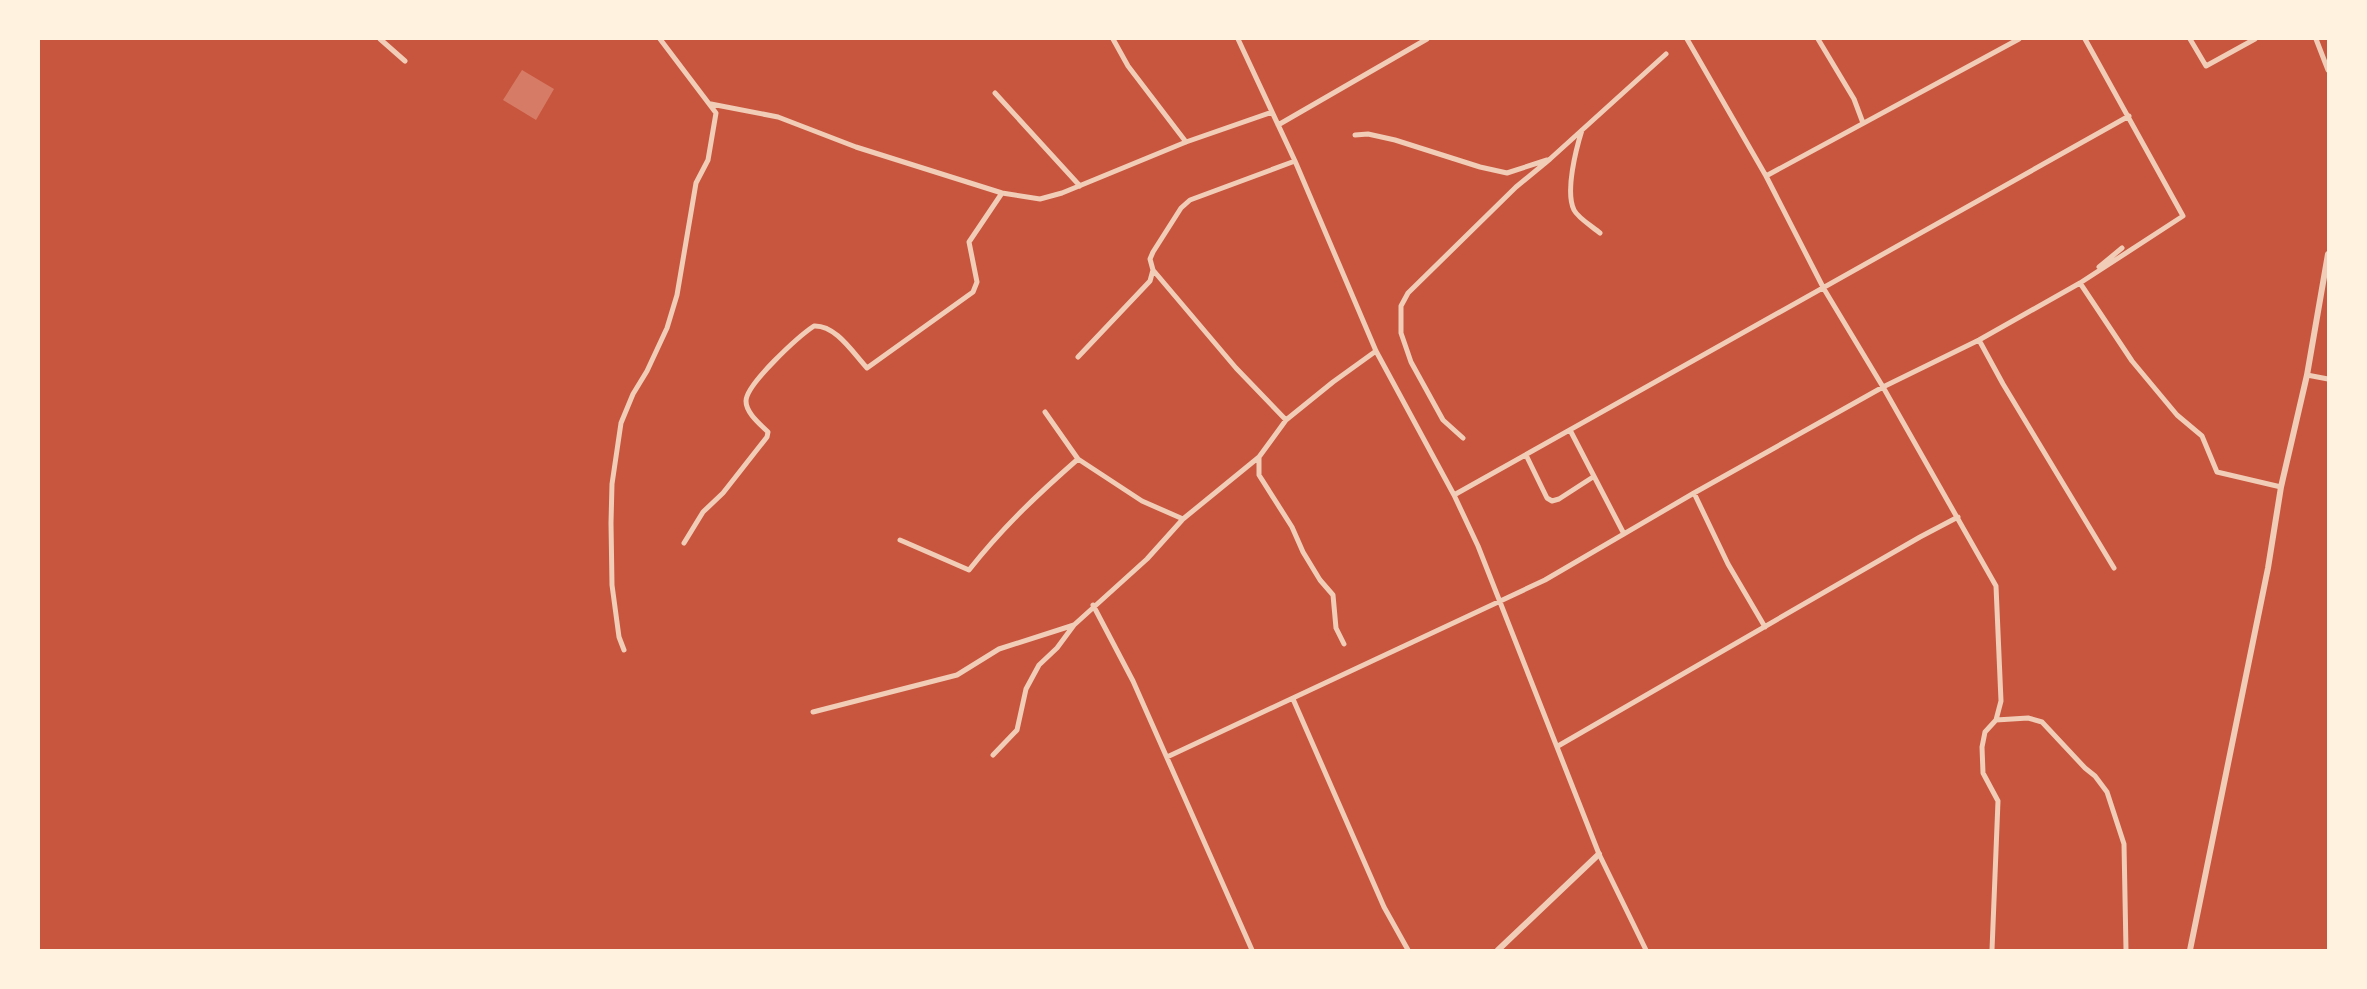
<svg xmlns="http://www.w3.org/2000/svg" width="2367" height="989" viewBox="0 0 2367 989" font-family="'IBM Plex Sans',sans-serif">
<style>
.building{fill:#d67c66}
.lines{fill:none;stroke-linecap:round;stroke-linejoin:round}
.minor{stroke:#f1ccb7;stroke-width:5}
.tertiary{stroke:#f1ccb7;stroke-width:6}
</style>
<rect width="100%" height="100%" fill="#c8553d"/>
<path class="building" d="M522,70L554,89L536,120L503,100Z"/>
<g class="lines">
<path class="minor" d="M380,39L405,61
M1113,39L1128,66L1186,142
M1238,39L1295,161L1376,351L1454,495L1478,546L1599,854L1646,950
M1687,39L1766,176L1824,289L1883,387L1996,586L2001,701L1996,720L1985,732L1982,747L1983,773L1998,801L1992,950
M1818,39L1854,99L1863,123
M2190,39L2206,66L2255,39
M2316,39L2328,70
M995,93L1080,186
M711,104L778,117L856,147L1002,193L1040,199L1062,193L1186,142L1272,112
M1278,125L1427,39
M1582,130C1576,149 1565,192 1574,210C1578,218 1593,227 1600,233
M1355,135L1368,134L1395,140L1480,167L1507,173L1547,160
M1766,176L2019,39
M2099,267L2122,248
M1153,270L1236,368L1286,420
M2080,283L2132,361L2177,415L2202,436L2217,472L2281,487
M1979,340L2003,384L2114,568
M1078,357L1150,281L1153,270L1150,259L1153,252L1181,208L1190,200L1295,161
M2307,375L2328,379
M1045,412L1078,459L1142,501L1183,519
M1570,430L1624,534
M1463,438L1443,420L1411,362L1401,333V306L1408,293L1516,187L1550,159L1666,54
M1526,455L1547,498L1552,501L1559,499L1593,477
M1259,457V475L1292,527L1303,552L1320,580L1333,595L1336,628L1344,644
M1694,493L1728,564L1765,627
M1454,495L2129,116
M900,540L969,570C1003,527 1038,494 1078,459
M684,543L703,512L723,493L767,437L768,432C760,424 746,413 746,401C746,384 799,336 814,326C836,325 853,353 867,368L973,292L977,282L969,242L1002,193
M1093,605L1133,681L1252,950
M624,650L619,637L612,585L611,523L612,484L621,423L633,394L647,371L667,328L677,295L696,183L708,160L716,113L660,39
M1293,699L1384,907L1408,950
M813,712L957,675L999,649L1074,625L1147,559L1183,519L1259,457L1286,420L1333,382L1376,351
M1996,720L2028,718L2042,722L2085,768L2095,776L2107,792L2124,844L2126,950
M1558,746L1920,537L1958,517
M993,755L1017,730L1026,689L1039,665L1057,648L1074,625
M1167,757L1545,580L1694,493L1883,387L1979,340L2080,283L2183,216L2085,39"/>
<path class="tertiary" d="M1498,950L1599,854
M2190,950L2268,568L2281,487L2307,375L2328,254"/>
</g>
<rect width="2367" height="989" fill="none" stroke="#fff3e0" stroke-width="80"/>
</svg>
